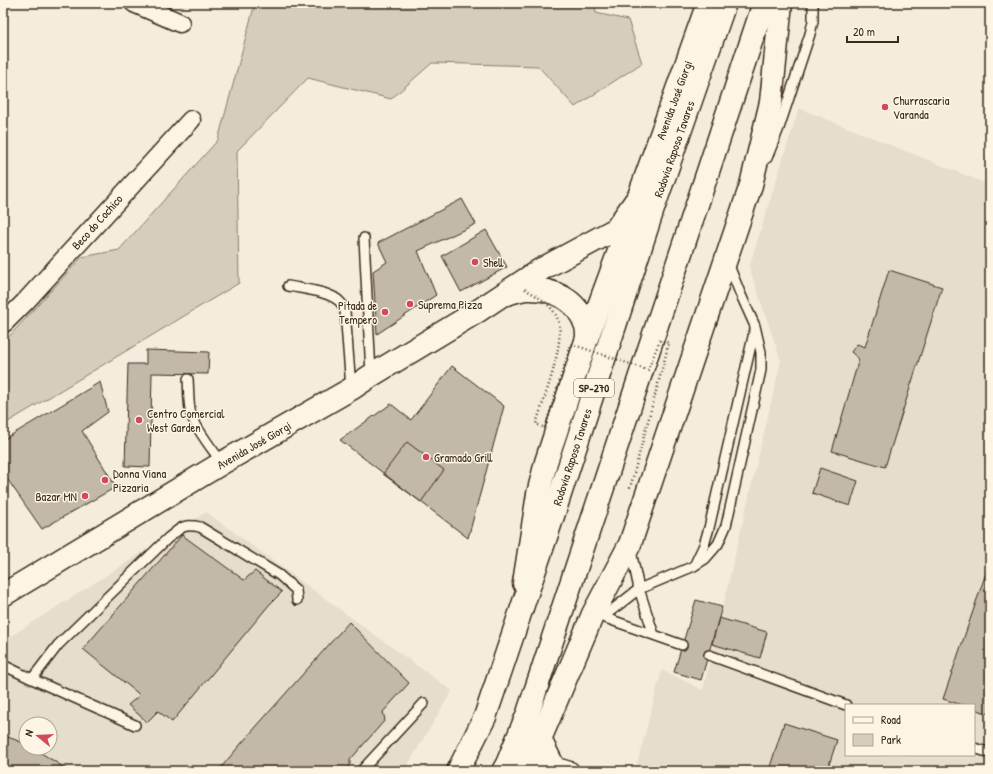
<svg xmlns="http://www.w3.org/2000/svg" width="993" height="774" viewBox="0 0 993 774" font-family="'Patrick Hand',sans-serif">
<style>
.built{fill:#e5ddce;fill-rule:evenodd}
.green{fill:#d6cdbd;stroke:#887c6e}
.building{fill:#c3b9aa;stroke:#3b2a1e}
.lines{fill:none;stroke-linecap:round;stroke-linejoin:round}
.lane-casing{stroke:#3b2a1e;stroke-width:12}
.street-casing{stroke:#3b2a1e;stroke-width:21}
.secondary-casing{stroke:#3b2a1e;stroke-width:25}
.highway-casing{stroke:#3b2a1e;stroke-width:25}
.lane{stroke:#fcf5e5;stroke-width:9}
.street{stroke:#fcf5e5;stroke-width:18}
.secondary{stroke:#fcf5e5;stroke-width:22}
.highway{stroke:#fcf5e5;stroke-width:22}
.path-bridge{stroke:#3b2a1e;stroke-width:2.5;stroke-dasharray:1 3;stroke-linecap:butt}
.poi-dot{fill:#d1495b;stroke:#fcf5e5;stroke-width:1.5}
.labels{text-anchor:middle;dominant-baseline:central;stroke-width:3;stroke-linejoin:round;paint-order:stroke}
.shield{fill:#fcf5e5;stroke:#75675a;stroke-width:1}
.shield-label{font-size:11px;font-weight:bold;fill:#3b2a1e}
.street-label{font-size:12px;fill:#3b2a1e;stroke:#fcf5e5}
.poi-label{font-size:12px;fill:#3b2a1e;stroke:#fcf5e5;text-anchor:start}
</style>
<rect width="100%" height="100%" fill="#f4eddd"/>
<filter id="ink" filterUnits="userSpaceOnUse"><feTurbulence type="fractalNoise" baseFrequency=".025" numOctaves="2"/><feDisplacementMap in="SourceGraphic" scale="8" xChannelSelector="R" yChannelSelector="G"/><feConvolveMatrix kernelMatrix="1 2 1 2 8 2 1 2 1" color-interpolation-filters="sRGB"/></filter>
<g filter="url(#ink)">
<path class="built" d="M799,108L990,185V771H664L637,764L662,670L703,690L781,361L749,267ZM846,705H974V755H846Z
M206,512L452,691L404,771H3V641ZM26,724H50V748H26Z"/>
<path class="green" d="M255,3H595L596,13L628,20L642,63L575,107L538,66L432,63L391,99L308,78L237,151L239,283L3,425V343L82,257L119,250L218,140Z"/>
<path class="building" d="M462,199L476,224L418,251L436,295L377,334L373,271L387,262L378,243Z
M486,230L507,267L461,292L442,256Z
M889,270L942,287L885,467L832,451L859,359L851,352L857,344L865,347Z
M146,350L209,352L208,374L152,373L150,467L125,466L128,364H146Z
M452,366L504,406L468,538L340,440L391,404L411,420Z
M100,382L108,412L82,431L116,487L42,529L3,473V440Z
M407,442L444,470L421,502L383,474Z
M820,468L858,481L850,506L812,493Z
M182,535L244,580L255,571L282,592L269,605L172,722L158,711L147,722L128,705L140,695L83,649Z
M988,567L990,568V714L974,709V705H962L943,699Z
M696,600L722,607L701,680L674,672Z
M719,618L767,632L760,658L712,644Z
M349,622L409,683L383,712L385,720L350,760V764L345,771H218L240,745Z
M784,723L837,740L827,771H772L769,770Z
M3,735L26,744V748H33L70,771H3Z"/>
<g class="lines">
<defs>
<path id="lane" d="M767,158L779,128L810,34L813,21V3
M364,238L371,374
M288,286C302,289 330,291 340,302C342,304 344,308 345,311L351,388
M188,379C189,391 188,403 191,414C195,428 213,450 222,463
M631,551L639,589L654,635
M694,566L704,545L709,528L755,328
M600,616L682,645
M603,617L639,589L694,566L705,559L718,544L726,526L761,370V352L755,326L740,293L728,263
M709,655L846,705
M3,665L32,679
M135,725L32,679L58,645L168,538C181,528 183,523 200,527L279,575L296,590L297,600
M974,748L990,753
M361,771L424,703"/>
<path id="street" d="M134,3L180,23
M3,323H4L25,302L191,120
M541,737L556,767
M532,771L556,767L570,771"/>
<path id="secondary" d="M507,294C513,292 520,290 526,289C553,288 577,299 586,326C587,330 587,334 587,338L546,462L538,494L524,583
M587,338L632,216
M3,595L222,463L351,389L372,375L478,311L540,270L616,229L639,196L708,3
M525,771L541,737L593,614L630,544L751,185L771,102L781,3"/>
<path id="highway" d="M458,771L485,717L550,525L653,209L725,3
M503,771L507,764L528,713L764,3"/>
</defs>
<use href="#lane" class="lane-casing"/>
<use href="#street" class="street-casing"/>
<use href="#secondary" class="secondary-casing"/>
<use href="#highway" class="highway-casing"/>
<use href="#lane" class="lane"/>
<use href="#street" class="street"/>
<use href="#secondary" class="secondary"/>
<use href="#highway" class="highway"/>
<path class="path-bridge" d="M525,289C538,297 553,305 558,320C566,342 543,401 536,424L545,428L571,344L648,370L660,340L669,343L630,488"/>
</g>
</g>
<g class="poi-dot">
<circle cx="885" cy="107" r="4"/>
<circle cx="475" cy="262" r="4"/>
<circle cx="410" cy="304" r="4"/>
<circle cx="385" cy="312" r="4"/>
<circle cx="139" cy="420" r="4"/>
<circle cx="426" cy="457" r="4"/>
<circle cx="105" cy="480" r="4"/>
<circle cx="85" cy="496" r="4"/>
</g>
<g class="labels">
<rect class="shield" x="574" y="379" width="40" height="18" rx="3"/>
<g class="shield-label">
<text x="594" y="388">SP-270</text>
</g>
<g class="street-label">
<text transform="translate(674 100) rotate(-70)">Avenida José Giorgi</text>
<text transform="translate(674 149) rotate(-71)">Rodovia Raposo Tavares</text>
<text transform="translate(97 222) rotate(-48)">Beco do Cochico</text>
<text transform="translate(254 445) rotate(-30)">Avenida José Giorgi</text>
<text transform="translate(572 457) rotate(-72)">Rodovia Raposo Tavares</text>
</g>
<g class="poi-label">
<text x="893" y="100">Churrascaria<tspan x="893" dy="14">Varanda</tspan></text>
<text x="483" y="262">Shell</text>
<text x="418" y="304">Suprema Pizza</text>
<text x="377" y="305" text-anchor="end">Pitada de<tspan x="377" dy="14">Tempero</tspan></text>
<text x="147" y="413">Centro Comercial<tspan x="147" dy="14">West Garden</tspan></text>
<text x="434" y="457">Gramado Grill</text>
<text x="113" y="473">Donna Viana<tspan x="113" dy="14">Pizzaria</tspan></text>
<text x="77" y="496" text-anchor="end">Bazar MN</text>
</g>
</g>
<rect width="993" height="774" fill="none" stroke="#fcf5e5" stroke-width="16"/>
<rect x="8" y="8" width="977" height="758" fill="none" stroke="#3b2a1e" stroke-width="1.5" filter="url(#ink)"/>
<rect x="845" y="704" width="130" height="52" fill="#fcf5e5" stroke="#afa495"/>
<rect x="853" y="717" width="20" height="6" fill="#fcf5e5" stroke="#afa495"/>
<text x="881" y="724" font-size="12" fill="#3b2a1e">Road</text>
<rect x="853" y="734" width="20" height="12" fill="#d6cdbd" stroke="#afa495"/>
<text x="881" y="744" font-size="12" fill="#3b2a1e">Park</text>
<g transform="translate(38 736) rotate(288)"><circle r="19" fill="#fcf5e5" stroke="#afa495"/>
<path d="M0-3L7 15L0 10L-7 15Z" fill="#d1495b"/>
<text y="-6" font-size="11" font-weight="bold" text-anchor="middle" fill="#3b2a1e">N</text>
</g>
<path d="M847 36v6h51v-6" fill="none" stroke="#3b2a1e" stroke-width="2"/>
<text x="853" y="36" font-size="12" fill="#3b2a1e" stroke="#fcf5e5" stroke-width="3" paint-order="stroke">20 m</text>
</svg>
